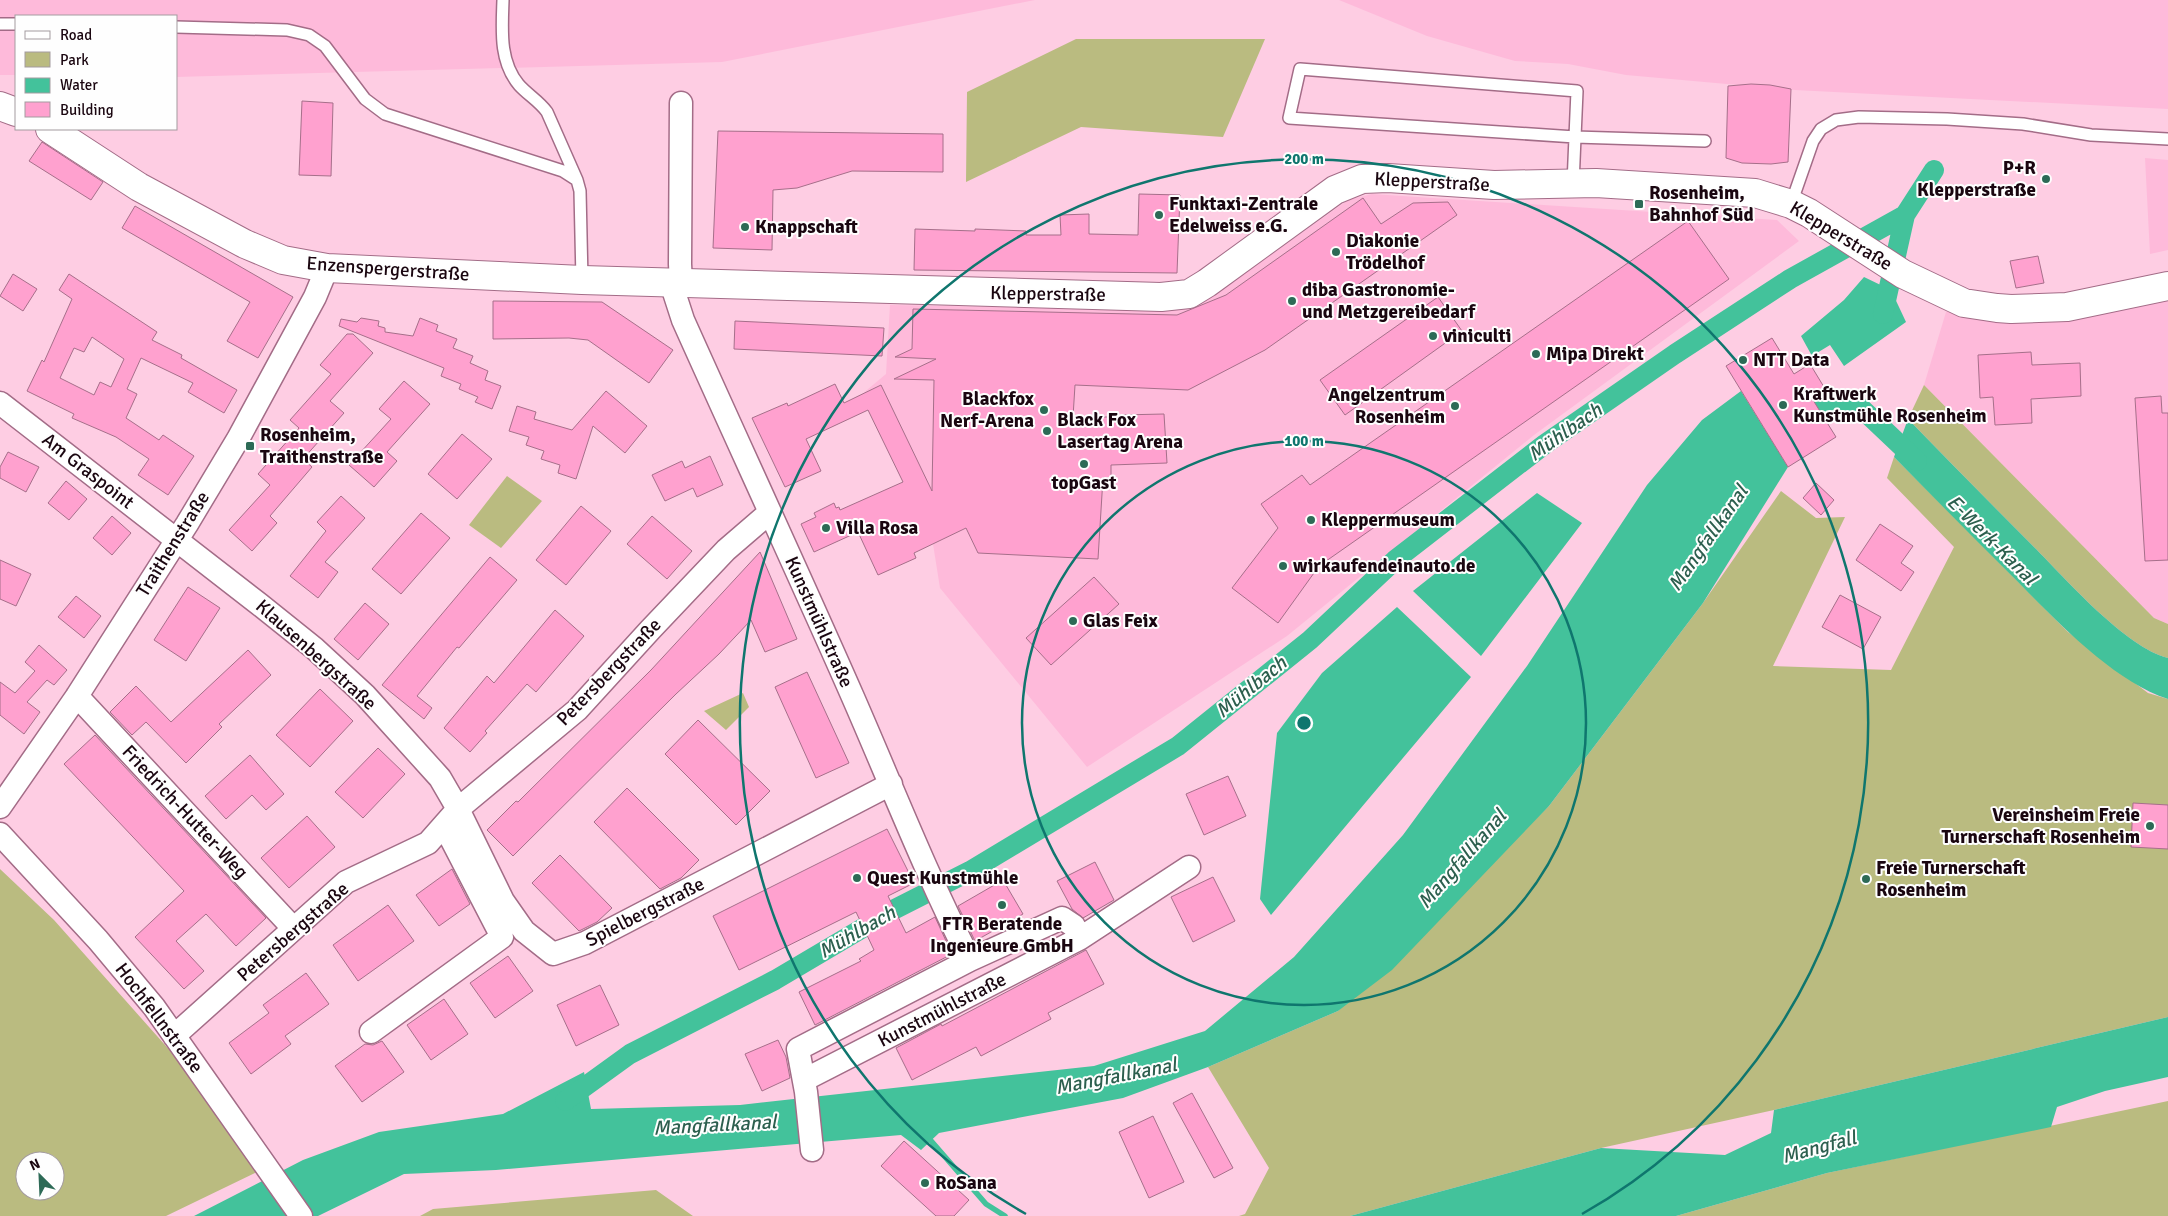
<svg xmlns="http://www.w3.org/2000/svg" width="2168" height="1216" viewBox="0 0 2168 1216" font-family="Signika,sans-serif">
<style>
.built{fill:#febada}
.green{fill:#babb80;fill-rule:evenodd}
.water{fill:#43c29b}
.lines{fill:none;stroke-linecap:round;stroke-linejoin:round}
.stream{stroke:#43c29b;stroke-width:5.5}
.canal{stroke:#43c29b;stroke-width:20}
.building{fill:#ffa1cf;stroke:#a66f8a;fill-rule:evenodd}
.service-casing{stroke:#a36c87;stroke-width:14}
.minor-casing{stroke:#a36c87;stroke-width:25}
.tertiary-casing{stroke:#a36c87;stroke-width:30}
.service{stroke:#fff;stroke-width:11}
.minor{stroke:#fff;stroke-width:22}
.tertiary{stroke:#fff;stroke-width:28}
.ring{fill:none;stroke:#0f766e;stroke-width:2.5}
.poi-dot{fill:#2d6a56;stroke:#fefefe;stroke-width:2}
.labels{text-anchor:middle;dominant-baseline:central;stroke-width:4;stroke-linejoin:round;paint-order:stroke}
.poi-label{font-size:19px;font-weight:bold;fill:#1a0610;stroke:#fefefe;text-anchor:start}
.street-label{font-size:19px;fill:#1a0610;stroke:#fefefe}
.water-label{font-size:20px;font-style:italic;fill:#2c5f4e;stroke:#fefefe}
.centre{fill:#0f766e;stroke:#fefefe;stroke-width:2.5}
.ring-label{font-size:15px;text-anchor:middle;font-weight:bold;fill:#0f766e;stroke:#fefefe;stroke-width:4;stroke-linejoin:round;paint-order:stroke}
</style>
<rect width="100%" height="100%" fill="#fecde3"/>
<path class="built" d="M0,0H1035L722,62L176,77V16H16V75H0Z
M1339,0H2168V109L1795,90L1626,75L1568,64L1515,61L1427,36Z
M2145,158L2168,160V250L2150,254Z
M1372,194L1777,220L1799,241L1534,435L1287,636L1087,767L940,588L933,544L861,395L886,374L890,305L1173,310L1223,289L1348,200Z
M2168,298V624L2154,618L1924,385L1946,312L2103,310Z"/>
<path class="green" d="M1076,39H1265L1223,137L1081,127L966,182L967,92Z
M1924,385L2154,618L2168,624V658C2125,647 2066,579 2034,547C1992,505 1950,462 1908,419Z
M1894,457L2068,632L2148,693L2168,699V1017L1774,1110L1601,1148L1350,1216H1239L1245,1214L1269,1168L1208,1067L1338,1011L1549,806L1703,603L1781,491L1816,518L1845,517L1773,666L1891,670L1954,547L1887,478Z
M507,476L542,501L501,548L469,525Z
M743,693L749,707L726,730L704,711Z
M0,869L54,920L181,1063L257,1172L166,1216H0ZM25,1161H55V1191H25Z
M2168,1101V1216H1676L1827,1173Z
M656,1190L693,1216H420L433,1209Z"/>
<path class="water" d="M1864,277L1891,290L1906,322L1844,366L1830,345L1812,356L1801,336L1844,300Z
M1741,391L1788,467L1703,603L1549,806L1392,970L1338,1011L1208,1067L1123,1098L939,1133L921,1150L901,1135L496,1170L404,1174L318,1216H194L303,1160L379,1132L503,1114L584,1072L591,1109L740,1105L1094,1066L1205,1031L1294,957L1403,835L1527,666L1647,485L1702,420Z
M1908,419C1950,462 1992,505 2034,547C2066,579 2125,647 2168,658V699C2111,680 2054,618 2012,576C1972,536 1933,497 1894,457Z
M1537,493L1582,523L1481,656L1413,591Z
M1397,607L1471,677L1271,915L1260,899L1277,733L1322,673Z
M2168,1017V1077L2105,1091L2057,1107L2051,1127L1827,1173L1676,1216H1350L1601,1148L1725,1155L1771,1133L1774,1110Z"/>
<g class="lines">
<path class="stream" d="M926,1135L986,1204L1005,1216"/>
<path class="canal" d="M1883,314L1905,215
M1819,410L1835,406L1860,407L1917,461
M565,1101L630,1054L775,980L895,909L970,871L1178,746L1310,640L1395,560L1545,444L1675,354L1790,279L1905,215L1934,170"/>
</g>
<path class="building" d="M1751,84L1770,85L1791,89L1788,162L1771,164L1742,163L1726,158L1728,86Z
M302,101L333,103L331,176L299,175Z
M718,131L943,134V172L852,171L797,188L773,190L772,250L713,248Z
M42,142L103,182L91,200L29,161Z
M1139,194L1180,195L1177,273L914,270L915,229L975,231V229L1026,231V235H1061L1060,215L1089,214V234L1138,235Z
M1363,198L1381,224L1413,203L1448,202L1457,215L1265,350L1188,390L1075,385L1073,417H1120V415L1164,414L1167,463L1111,465V478H1103L1098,559L978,553L966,528L914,553L916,558L878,575L858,532L814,552L801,524L816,517L814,513L834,503L836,508L839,507L840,510L903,482L868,410L806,439L821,471L785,487L752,418L787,403L788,406L835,384L844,403L881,385L932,491L934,380L894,379L936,359L895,357L912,349L913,309L1177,315L1226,295Z
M135,206L293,297L258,358L227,341L250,302L122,228Z
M1688,221L1729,279L1319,566L1278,623L1232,588L1278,528L1261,504L1302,475L1310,485Z
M2038,256L2044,283L2016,288L2010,261Z
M13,274L37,289L23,311L0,296Z
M69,274L157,332L152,340L182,355L181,358L237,390L224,413L188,392L193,383L141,358L127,389L137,394L126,418L159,440L163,435L194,456L168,495L138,475L149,459L116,437L72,418L74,414L27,391L42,360L44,362L72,299L59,290ZM92,337L124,359L111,387L100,382L94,395L60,378L74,348L84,352Z
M1438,297L1462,331L1345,415L1320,380Z
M493,301L602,302L673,350L649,383L588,340L569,338L493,339Z
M361,318L379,321L378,326L385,328V332L413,336L420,318L438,325L436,331L457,339L453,348L473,356L470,363L488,371L485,380L501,386L492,409L475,402L478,397L459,389L461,384L441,376L444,368L339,326L341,319L357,322Z
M735,321L884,328L882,356L734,349Z
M347,334H353L373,353L330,401L344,413L303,459L312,467L270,516L277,523L252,551L229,530L270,485L258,474L299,428L290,420L331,374L320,365Z
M1772,338L1794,374L1810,364L1827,392L1813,400L1836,437L1788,467L1726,366Z
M2031,352L2032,365L2080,363L2081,396L2031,399L2032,423L1995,425L1993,397L1980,398L1978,355Z
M404,381L430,404L387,452L397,461L374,487L349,465L391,419L379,409Z
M606,391L647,426L625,453L593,426L576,479L558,473L560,465L541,459L544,451L526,445L529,437L509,431L517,406L536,412L534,419L572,430Z
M2161,396L2162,413H2168V560L2145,561L2135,398Z
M462,434L492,459L457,499L428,474Z
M8,452L39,467L26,492L0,478V467Z
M710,456L723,485L697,497L693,488L665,501L652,475L682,461L685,468Z
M66,481L87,499L69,520L48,503Z
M1816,483L1834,500L1821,515L1803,498Z
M341,496L365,518L325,562L338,572L318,598L290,576L326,531L317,522Z
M581,506L611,531L566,585L536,560Z
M421,513L450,538L401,594L372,569Z
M112,516L131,533L112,555L93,538Z
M652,516L692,551L667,579L627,544Z
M1880,524L1913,546L1901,563L1914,572L1901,591L1856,560Z
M760,552L797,639L765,652L751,620L719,654L676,694L513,856L487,830L516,801L518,802L651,670Z
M490,557L517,580L459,648L457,647L417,696L432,708L424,719L382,685Z
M0,560L31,574L16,606L0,599Z
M1094,577L1119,604L1051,665L1026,638Z
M188,587L220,608L186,661L154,640Z
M1840,595L1881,617L1863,649L1822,627Z
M76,596L101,616L84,638L58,617Z
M365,603L389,624L358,660L334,639Z
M555,610L584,636L536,692L527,684L485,731L487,733L470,752L444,728L487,676L494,683Z
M39,645L67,670L54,685L47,680L27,702L40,712L24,734L0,715V682L15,693L35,671L25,662Z
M248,650L271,675L219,724L222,727L186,763L146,722L132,735L110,712L136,686L171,722Z
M807,672L849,763L816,778L775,687Z
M320,689L353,721L310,767L276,735Z
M698,720L770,791L736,825L665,754Z
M95,735L266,918L236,946L206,914L176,941L204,971L184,989L135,937L184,891L64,764Z
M378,748L405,774L363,818L335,792Z
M250,755L284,794L266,810L252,795L226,819L205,796Z
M1228,776L1246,816L1204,835L1186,794Z
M627,788L699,860L681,878L660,889L594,822Z
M2133,803L2168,805V849L2131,847Z
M307,816L335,847L289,888L261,858Z
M887,829L914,883L888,896L906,933L935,917L952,954L815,1025L799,992L861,961L859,959L874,950L856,912L739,970L713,916Z
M560,855L612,908L597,922L579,931L532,883Z
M1095,862L1114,900L1083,918L1072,909L1057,881Z
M452,869L470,904L439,926L416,895Z
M1213,877L1235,921L1193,942L1171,897Z
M1003,880L1023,914L975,941L958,906Z
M388,905L414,941L358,981L333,945Z
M1086,950L1104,984L1048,1013L1051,1019L981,1056L976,1047L912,1080L896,1048L941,1024L942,1026Z
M508,956L533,991L495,1018L470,983Z
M306,973L329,1004L285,1036L291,1044L251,1074L229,1043L269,1013L263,1005Z
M600,985L619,1025L576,1046L557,1005Z
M444,999L468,1034L431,1060L407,1025Z
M778,1040L786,1057L790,1078L762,1091L745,1054Z
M382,1041L404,1072L362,1102L335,1066L365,1044L373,1045Z
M1192,1093L1233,1168L1214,1178L1173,1103Z
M1153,1116L1184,1182L1149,1198L1119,1132Z
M904,1141L969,1200L954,1216H936L881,1166Z"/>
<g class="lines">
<defs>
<path id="service" d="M503,0C502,30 499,61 519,85C528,95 539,101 547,112L577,180
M0,24H16
M176,27L287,30L309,35L325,46L365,99L385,114L563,171L577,180L580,191L582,280
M1300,69L1577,91L1575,137L1289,118Z
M1573,184L1575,137L1705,141
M1791,204L1813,141L1821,129L1836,120L1859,117L1947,119L2023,124L2091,135L2168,139"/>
<path id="minor" d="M681,103L680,264L681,283
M671,283L683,320C739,445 797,570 852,695C891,784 926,874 970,960L1062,918L1074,926L1079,939L1189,867
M0,403L259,604L314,648L365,695L440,778L458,809L503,901L524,931L553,954L585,943L891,784
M77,696L293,928
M0,807L77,696L187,524L238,439L315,297L327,268
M0,834L98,940L154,1007L301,1216
M371,1032L502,937L444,825
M174,1036L346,882L428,843L458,809L577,710L650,630L726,550L769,513
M804,1080L1079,939
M812,1150L806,1092L798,1049L970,960"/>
<path id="tertiary" d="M0,106L16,112
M50,129L139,187L245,244L283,260L327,268L582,280L1161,297L1189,294L1207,283L1335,190L1362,179L1388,178L1494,185L1596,183L1755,193L1791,204L1809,213L1903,274L1964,303L1997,308L2011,309L2067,307L2168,286"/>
</defs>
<use href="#service" class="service-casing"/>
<use href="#minor" class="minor-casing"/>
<use href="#tertiary" class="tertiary-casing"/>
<use href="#service" class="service"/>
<use href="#minor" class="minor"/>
<use href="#tertiary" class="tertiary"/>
</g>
<g class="ring">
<circle cx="1304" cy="723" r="282"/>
<path d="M1026 1214A564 564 0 1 1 1582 1214"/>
</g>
<g class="poi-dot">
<circle cx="2046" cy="179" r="5"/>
<rect x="1634" y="199" width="10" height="10" rx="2.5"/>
<circle cx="1159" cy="215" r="5"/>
<circle cx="745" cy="227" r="5"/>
<circle cx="1336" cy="252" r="5"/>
<circle cx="1292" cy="301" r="5"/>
<circle cx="1433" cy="336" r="5"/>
<circle cx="1536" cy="354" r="5"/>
<circle cx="1743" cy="360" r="5"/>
<circle cx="1783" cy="405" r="5"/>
<circle cx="1455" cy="406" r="5"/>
<circle cx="1044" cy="410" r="5"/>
<circle cx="1047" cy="431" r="5"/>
<rect x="245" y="441" width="10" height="10" rx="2.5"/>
<circle cx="1084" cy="464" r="5"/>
<circle cx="1311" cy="520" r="5"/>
<circle cx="826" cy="528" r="5"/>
<circle cx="1283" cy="566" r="5"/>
<circle cx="1073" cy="621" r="5"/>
<circle cx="2150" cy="826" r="5"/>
<circle cx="857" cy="878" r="5"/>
<circle cx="1866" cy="879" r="5"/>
<circle cx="1002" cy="905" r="5"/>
<circle cx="925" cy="1183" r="5"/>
</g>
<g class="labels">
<g class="poi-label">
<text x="2036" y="168" text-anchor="end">P+R<tspan x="2036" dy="22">Klepperstraße</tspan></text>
<text x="1649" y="193">Rosenheim,<tspan x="1649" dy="22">Bahnhof Süd</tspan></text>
<text x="1169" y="204">Funktaxi-Zentrale<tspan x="1169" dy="22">Edelweiss e.G.</tspan></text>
<text x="755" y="227">Knappschaft</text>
<text x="1346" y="241">Diakonie<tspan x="1346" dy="22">Trödelhof</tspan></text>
<text x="1302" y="290">diba Gastronomie-<tspan x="1302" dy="22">und Metzgereibedarf</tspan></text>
<text x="1443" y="336">viniculti</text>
<text x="1546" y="354">Mipa Direkt</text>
<text x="1753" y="360">NTT Data</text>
<text x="1793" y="394">Kraftwerk<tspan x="1793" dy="22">Kunstmühle Rosenheim</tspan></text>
<text x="1445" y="395" text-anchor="end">Angelzentrum<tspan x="1445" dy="22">Rosenheim</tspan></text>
<text x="1034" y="399" text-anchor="end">Blackfox<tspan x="1034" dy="22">Nerf-Arena</tspan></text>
<text x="1057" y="420">Black Fox<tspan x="1057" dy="22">Lasertag Arena</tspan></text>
<text x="260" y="435">Rosenheim,<tspan x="260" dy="22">Traithenstraße</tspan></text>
<text x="1084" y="483" text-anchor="middle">topGast</text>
<text x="1321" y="520">Kleppermuseum</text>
<text x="836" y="528">Villa Rosa</text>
<text x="1293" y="566">wirkaufendeinauto.de</text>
<text x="1083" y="621">Glas Feix</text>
<text x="2140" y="815" text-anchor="end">Vereinsheim Freie<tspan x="2140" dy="22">Turnerschaft Rosenheim</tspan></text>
<text x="1876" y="868">Freie Turnerschaft<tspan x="1876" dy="22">Rosenheim</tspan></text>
<text x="867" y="878">Quest Kunstmühle</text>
<text x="1002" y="924" text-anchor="middle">FTR Beratende<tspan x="1002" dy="22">Ingenieure GmbH</tspan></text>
<text x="935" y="1183">RoSana</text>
</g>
<g class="street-label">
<text transform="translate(1432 182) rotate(3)">Klepperstraße</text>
<text transform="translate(1841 236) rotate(31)">Klepperstraße</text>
<text transform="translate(388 269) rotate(4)">Enzenspergerstraße</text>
<text transform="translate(1048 294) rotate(1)">Klepperstraße</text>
<text transform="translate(88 471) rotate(38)">Am Graspoint</text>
<text transform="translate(173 544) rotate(-58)">Traithenstraße</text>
<text transform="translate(819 622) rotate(66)">Kunstmühlstraße</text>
<text transform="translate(316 655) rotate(42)">Klausenbergstraße</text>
<text transform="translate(609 672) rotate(-46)">Petersbergstraße</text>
<text transform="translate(185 812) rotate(47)">Friedrich-Hutter-Weg</text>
<text transform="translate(645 912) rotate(-27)">Spielbergstraße</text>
<text transform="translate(293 932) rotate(-41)">Petersbergstraße</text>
<text transform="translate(942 1010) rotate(-27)">Kunstmühlstraße</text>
<text transform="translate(159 1018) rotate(53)">Hochfellnstraße</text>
</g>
<g class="water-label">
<text transform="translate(1565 432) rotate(-35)">Mühlbach</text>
<text transform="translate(1708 538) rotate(-55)">Mangfallkanal</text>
<text transform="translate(1992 540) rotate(45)">E-Werk-Kanal</text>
<text transform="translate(1251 687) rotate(-39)">Mühlbach</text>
<text transform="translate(1462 859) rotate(-49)">Mangfallkanal</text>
<text transform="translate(857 932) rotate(-30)">Mühlbach</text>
<text transform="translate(1116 1076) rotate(-11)">Mangfallkanal</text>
<text transform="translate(715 1125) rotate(-3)">Mangfallkanal</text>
<text transform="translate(1819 1147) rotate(-15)">Mangfall</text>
</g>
</g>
<circle cx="1304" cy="723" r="8" class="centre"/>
<g class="ring-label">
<text x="1304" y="164">200 m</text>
<text x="1304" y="446">100 m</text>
</g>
<rect x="15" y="15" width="162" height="115" fill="#fefefe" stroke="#a39b9f"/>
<rect x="25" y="31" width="25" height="8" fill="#ffffff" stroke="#a39b9f"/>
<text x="60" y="40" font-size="15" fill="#1a0610">Road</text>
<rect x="25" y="52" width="25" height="15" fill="#babb80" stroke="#a39b9f"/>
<text x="60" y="65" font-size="15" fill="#1a0610">Park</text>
<rect x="25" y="78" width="25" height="15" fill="#43c29b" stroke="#a39b9f"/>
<text x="60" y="90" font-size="15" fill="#1a0610">Water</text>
<rect x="25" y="102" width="25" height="15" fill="#ffa1cf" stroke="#a39b9f"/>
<text x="60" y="115" font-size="15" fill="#1a0610">Building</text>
<g transform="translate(40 1176) rotate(336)"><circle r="24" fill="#fefefe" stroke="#a39b9f"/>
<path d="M0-4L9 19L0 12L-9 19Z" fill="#2d6a56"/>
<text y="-8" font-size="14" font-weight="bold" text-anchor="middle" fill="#1a0610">N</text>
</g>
</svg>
